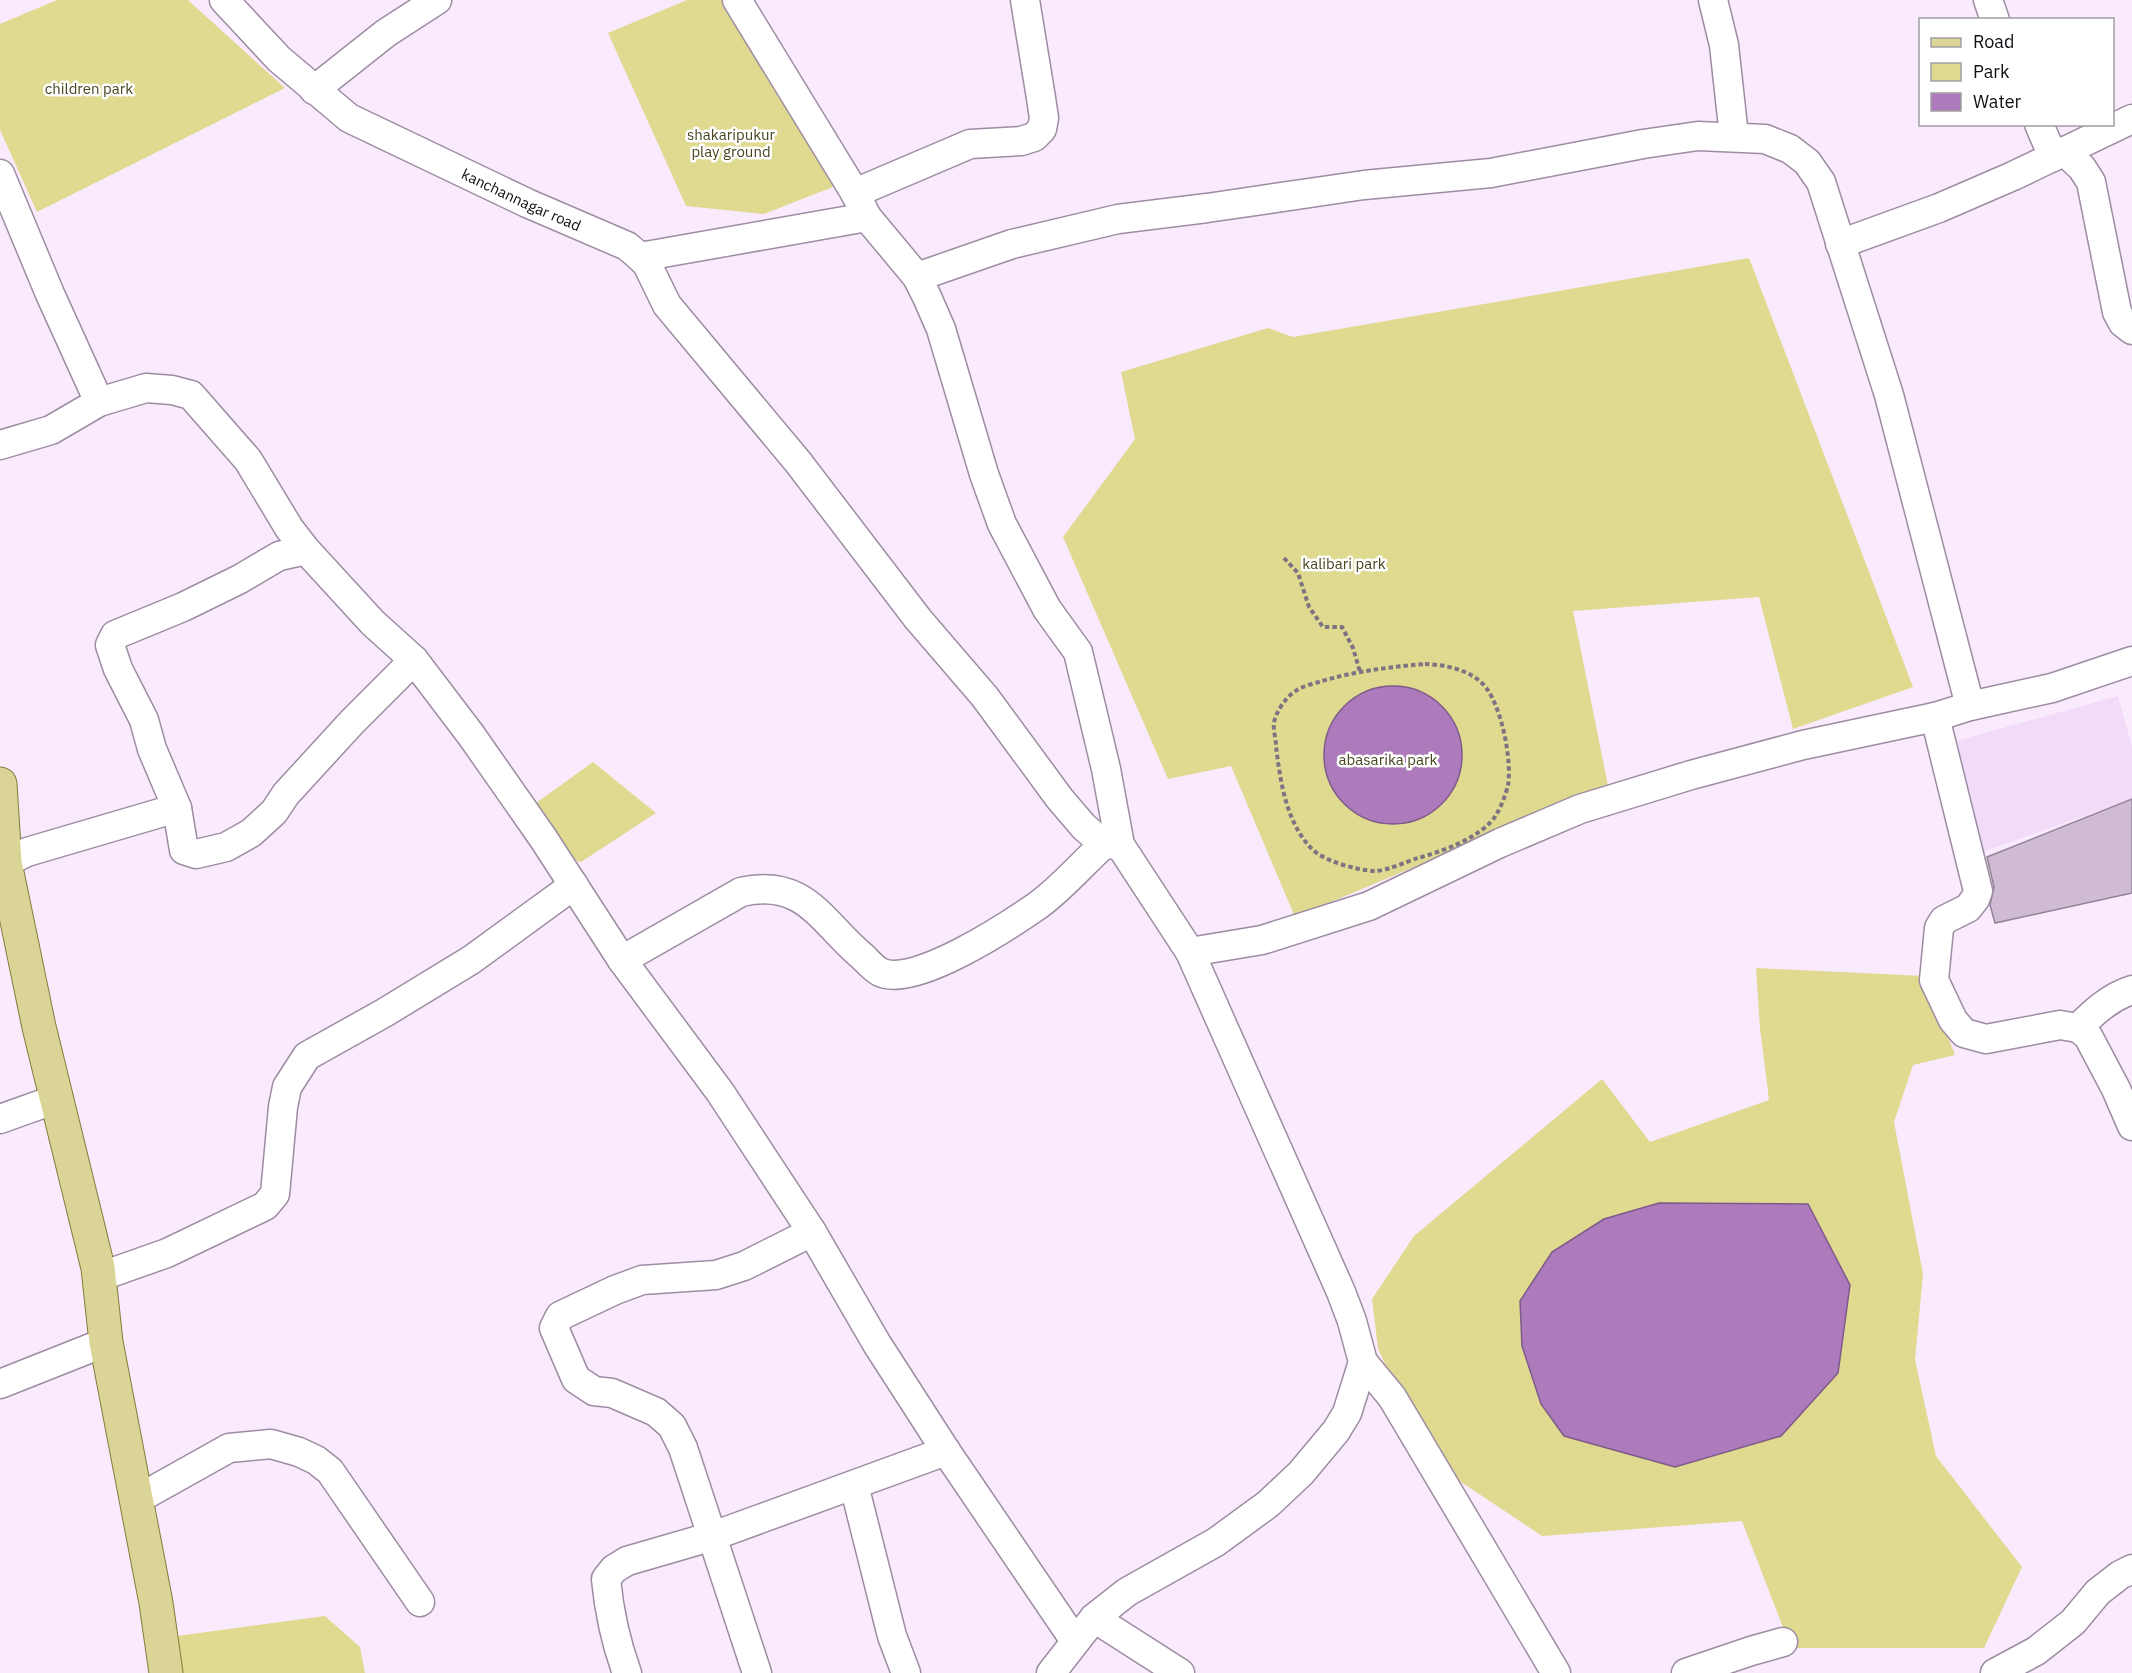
<svg xmlns="http://www.w3.org/2000/svg" width="2132" height="1673" viewBox="0 0 2132 1673" font-family="'IBM Plex Sans',sans-serif">
<style>
.built{fill:#f2daf9}
.green{fill:#e0d990}
.water{fill:#ad7bbc;stroke:#7e5a8a;stroke-width:1.5}
.building{fill:#cfbcd4;stroke:#928197;stroke-width:1.5}
.lines{fill:none;stroke-linecap:round;stroke-linejoin:round}
.minor-casing{stroke:#9d8ca2;stroke-width:31}
.major-casing{stroke:#847b3b;stroke-width:35}
.path{stroke:#7d7381;stroke-width:4;stroke-dasharray:4.5 3;stroke-linecap:butt}
.minor{stroke:#fff;stroke-width:28}
.major{stroke:#dad496;stroke-width:33}
.labels{text-anchor:middle;dominant-baseline:central;stroke-width:5;stroke-linejoin:round;paint-order:stroke}
.park-label{font-size:15px;fill:#48441e;stroke:#fff}
.street-label{font-size:15px;fill:#120c14;stroke:#fff}
</style>
<rect width="100%" height="100%" fill="#f9eafe"/>
<path class="built" d="M2118,696L2132,747V799L1982,852L1949,743Z"/>
<path class="green" d="M57,0H188L285,88L37,212L0,130V24Z
M687,0H722L838,185L764,214L686,206L608,33Z
M1749,258L1913,687L1793,729L1759,597L1573,611L1608,786L1295,917L1231,766L1168,779L1063,537L1135,439L1121,372L1268,328L1293,337Z
M593,762L656,813L581,862L558,857L529,808Z
M1756,968L1923,976L1955,1055L1913,1065L1894,1122L1923,1274L1915,1360L1936,1456L2022,1567L1984,1648H1791L1742,1521L1542,1536L1410,1448L1408,1418L1378,1348L1372,1299L1414,1236L1602,1079L1650,1142L1769,1100L1760,1028Z
M325,1616L360,1647L365,1673H183L177,1636Z"/>
<path class="water" d="M1324 755a69 69 0 1 1 138 0a69 69 0 1 1-138 0Z
M1659,1203L1808,1204L1850,1285L1838,1373L1781,1436L1675,1467L1564,1436L1541,1404L1522,1346L1520,1301L1552,1252L1604,1219Z"/>
<path class="building" d="M2132,799V893L1995,923L1990,905L1994,887L1987,857Z"/>
<g class="lines">
<defs>
<g id="minor">
<path id="s1" d="M224,0L279,59L349,118L527,203L627,246L640,257L867,217"/>
<path d="M737,0L855,193L867,217L917,277L927,297L941,329L984,474L1002,524L1047,609L1078,652L1106,769L1120,845L1190,952L1341,1292L1352,1321L1363,1362L1347,1413L1336,1431L1301,1473L1268,1504L1216,1542L1127,1592L1094,1618L1051,1673"/>
<path d="M1713,0L1724,45L1734,136"/>
<path d="M1988,0L1995,20"/>
<path d="M314,90L386,33L437,0"/>
<path d="M2039,124L2053,157"/>
<path d="M2064,151L2082,168L2091,182L2117,312L2123,323L2132,330"/>
<path d="M0,174L50,294L99,402"/>
<path d="M855,193L970,144L1021,141L1034,137L1042,129L1044,118L1041,98L1025,0"/>
<path d="M1840,244L1939,208L2013,176L2132,119"/>
<path d="M640,257L647,264L667,305L798,462L918,619L985,697L1060,799L1084,827L1104,844L1120,845"/>
<path d="M917,277L1012,244L1118,219L1207,208L1364,185L1491,173L1643,144L1698,136L1765,139L1790,149L1807,162L1821,182L1889,395L1970,706L1935,717L1803,745L1691,775L1580,809L1500,843L1369,906L1262,940L1190,952"/>
<path d="M0,445L51,430L99,402L146,388L172,390L191,395L248,460L289,528L306,550L373,623L414,660L471,735L543,838L622,960L720,1092L812,1232L877,1344L946,1451L1075,1641"/>
<path d="M1970,706L2052,688L2132,661"/>
<path d="M1935,717L1978,891L1975,899L1968,908L1944,920L1939,928L1934,980L1953,1020L1964,1033L1986,1039L2060,1025L2078,1028L2088,1036L2116,1089L2132,1126"/>
<path d="M177,808L152,749L144,720L118,669L110,645L115,635L183,607L240,579L279,556L306,550"/>
<path d="M5,863L27,852L177,808L184,850L196,854L226,847L251,833L274,812L286,794L352,722L414,660"/>
<path d="M622,960L741,892C805,877 822,923 863,957C868,962 874,969 880,972C913,989 1008,926 1037,906C1060,890 1083,863 1104,844"/>
<path d="M2078,1028C2094,1012 2110,997 2132,990"/>
<path d="M0,1119L56,1099"/>
<path d="M99,1277L167,1253L265,1206L275,1194L283,1107L287,1087L307,1056L384,1013L471,960L574,885"/>
<path d="M1363,1362L1392,1397L1556,1673"/>
<path d="M0,1384L106,1342"/>
<path d="M854,1485L892,1636L906,1673"/>
<path d="M136,1500L229,1448L271,1444L299,1452L316,1460L330,1471L420,1602"/>
<path d="M1094,1618L1180,1673"/>
<path d="M627,1673C616,1643 609,1611 606,1579L614,1569L627,1561L713,1536L946,1451"/>
<path d="M757,1673L683,1448L672,1426L656,1412L612,1393L594,1391L576,1379L554,1328L560,1316L615,1290L642,1280L716,1275L744,1266L812,1232"/>
<path d="M1686,1673L1751,1651L1783,1642"/>
<path d="M1995,1673L2036,1651L2073,1622L2098,1592L2120,1575L2132,1569"/>
</g>
<path id="major" d="M0,784L5,863L39,1027L98,1268L106,1342L156,1603L166,1673"/>
</defs>
<use href="#minor" class="minor-casing"/>
<use href="#major" class="major-casing"/>
<path class="path" d="M1284,558L1298,573L1309,607L1323,627H1342L1353,648L1360,672
M1425,664C1447,665 1473,670 1487,689C1502,710 1512,760 1508,785C1506,794 1501,807 1496,815C1483,837 1441,852 1418,858C1405,862 1387,871 1374,871C1356,870 1323,861 1311,848C1286,822 1280,780 1276,746C1276,739 1273,730 1274,723C1275,714 1285,698 1293,693C1301,686 1313,684 1322,681C1356,671 1390,667 1425,664Z"/>
<use href="#minor" class="minor"/>
<use href="#major" class="major"/>
</g>
<g class="labels">
<g class="park-label">
<text x="89" y="88">children park</text>
<text x="731" y="134">shakaripukur<tspan x="731" dy="17">play ground</tspan></text>
<text x="1344" y="563">kalibari park</text>
<text x="1388" y="759">abasarika park</text>
</g>
<g class="street-label">
<text stroke="none"><textPath href="#s1" startOffset="363">kanchannagar road</textPath></text>
</g>
</g>
<rect x="1919" y="18" width="195" height="108" fill="#ffffff" stroke="#a09ea1" stroke-width="1.5"/>
<rect x="1931" y="38" width="30" height="9" fill="#dad496" stroke="#a09ea1" stroke-width="1.5"/>
<text x="1973" y="48" font-size="18" fill="#120c14">Road</text>
<rect x="1931" y="63" width="30" height="18" fill="#e0d990" stroke="#a09ea1" stroke-width="1.5"/>
<text x="1973" y="78" font-size="18" fill="#120c14">Park</text>
<rect x="1931" y="93" width="30" height="18" fill="#ad7bbc" stroke="#a09ea1" stroke-width="1.5"/>
<text x="1973" y="108" font-size="18" fill="#120c14">Water</text>
</svg>
